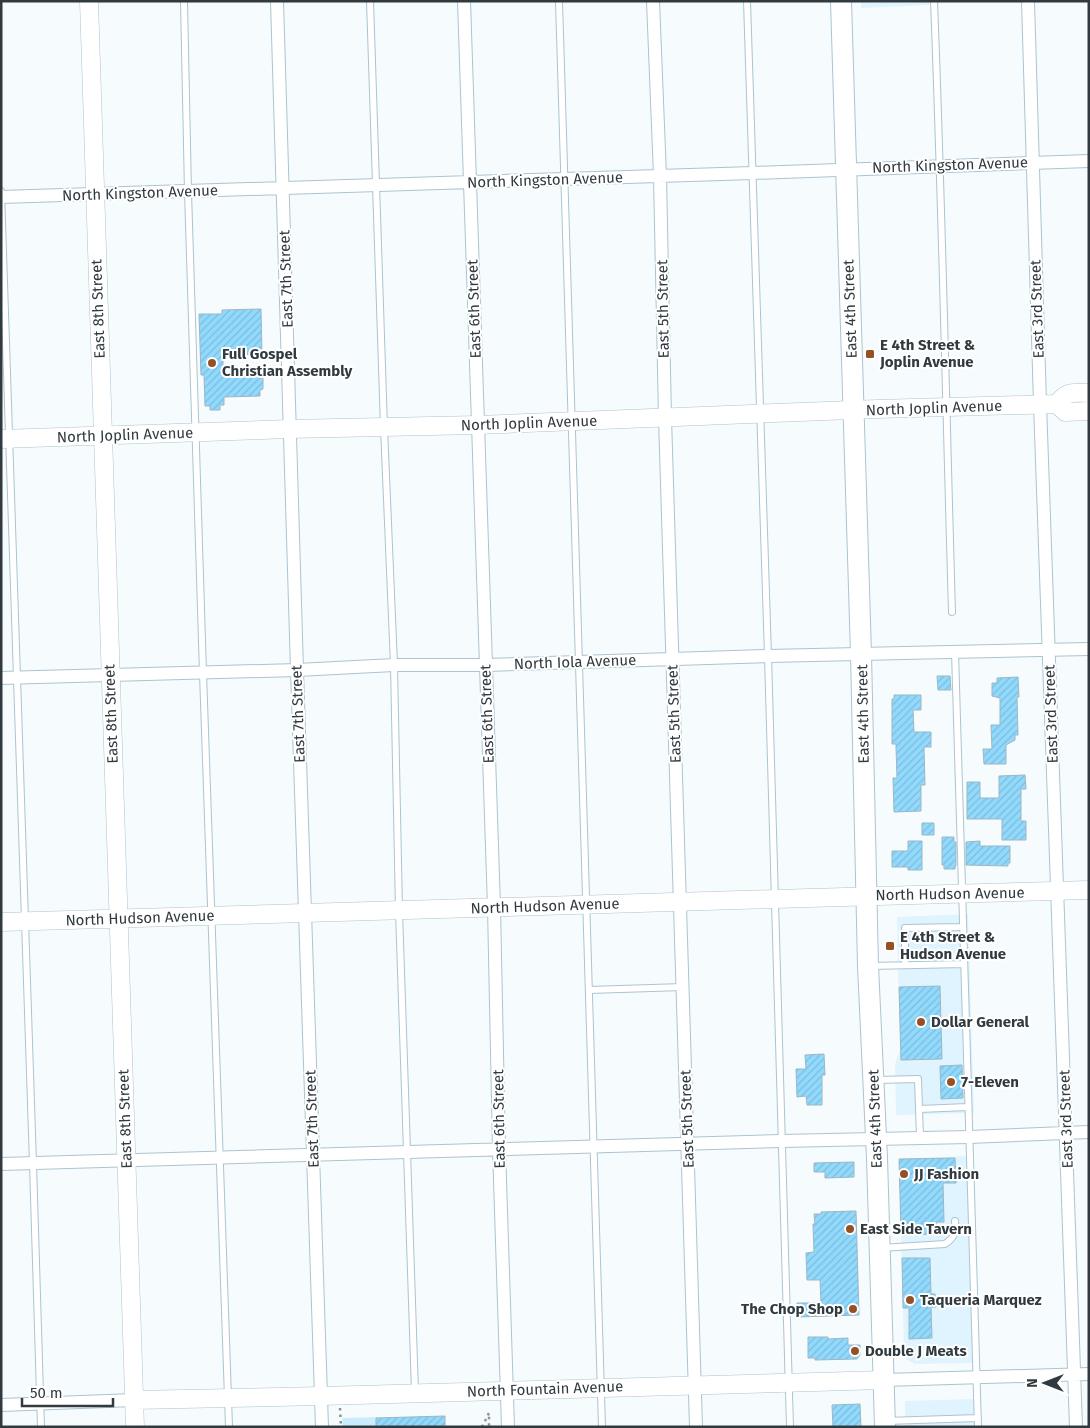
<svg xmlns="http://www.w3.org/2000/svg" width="1090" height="1428" viewBox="0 0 1090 1428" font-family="'Fira Sans',sans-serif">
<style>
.built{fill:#dff4fe}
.garden{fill:#caedfe}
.building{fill:url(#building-hatch);stroke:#9db6c2}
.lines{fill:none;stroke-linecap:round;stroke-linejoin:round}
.lane-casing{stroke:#abc4d1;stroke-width:8}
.street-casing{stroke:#abc4d1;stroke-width:14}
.secondary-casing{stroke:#abc4d1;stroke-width:19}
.primary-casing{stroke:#abc4d1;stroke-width:22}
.path{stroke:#8c9398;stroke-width:2.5;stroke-dasharray:2.5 4;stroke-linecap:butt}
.lane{stroke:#fff;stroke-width:6}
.street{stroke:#fff;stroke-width:12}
.secondary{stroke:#fff;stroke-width:18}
.primary{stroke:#fff;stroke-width:20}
.poi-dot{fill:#955026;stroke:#fff;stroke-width:2}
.labels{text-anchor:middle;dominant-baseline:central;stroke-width:4;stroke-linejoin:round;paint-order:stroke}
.street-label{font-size:15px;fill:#303a3f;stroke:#fff}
.poi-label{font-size:15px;font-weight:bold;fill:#303a3f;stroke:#fff;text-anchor:start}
</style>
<defs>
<pattern id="building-hatch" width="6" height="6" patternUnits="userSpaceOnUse" patternTransform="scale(1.25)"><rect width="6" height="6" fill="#91dafd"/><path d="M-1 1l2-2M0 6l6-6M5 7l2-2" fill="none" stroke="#7dbcda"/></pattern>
</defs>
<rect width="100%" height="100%" fill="#f6fbfe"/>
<path class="built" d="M861,1H929V5L861,8Z
M968,914L974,1113L896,1115L895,1064L900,1051L897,917Z
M967,1156L974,1363L915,1364L904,1358L903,1354L904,1351L899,1159Z
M975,1399L976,1427H905V1401Z"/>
<path class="garden" d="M378,1417L379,1427H343L342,1418Z"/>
<path class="building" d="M261,309L262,354L223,355V373L260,372V378H263V389L260,390V396L224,397V405H220V410H210V406H205L204,375H201L199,314H222V310Z
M937,676H950L951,690H938Z
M1018,677L1019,697H1017L1018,735H1015V740L1006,745V764H984L983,749H992L991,725H1000V698L992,696V683H997V678Z
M894,695H921V710H913L914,732H931V747H924L925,785H921V811L894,812L893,778H897L896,747V744H892V699H894Z
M1025,775L1026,789H1021V821H1026V840H1002V819H967V782H980V798H999V776Z
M922,823H934V835H922Z
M942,837H954V842H956V866H955V869H944V865H942Z
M908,841H922V870H908V867H892V851H908Z
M980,841V846H1010V863H1008V866L966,865V842Z
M940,986L942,1059L901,1060L899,987Z
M824,1054L825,1075H822V1105H807L806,1096L797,1097L796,1069H806L805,1055Z
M962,1065L963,1098L941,1099L940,1066Z
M955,1158L956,1183H943L944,1222H936L937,1234L901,1235L899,1159Z
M854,1162V1177L825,1178V1172H814V1163Z
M856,1211L859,1315L797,1317V1303H821L820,1280H807L806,1253L814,1252L813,1224H815L814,1214H821V1212Z
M902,1258H930L931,1294H935L936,1307H931L932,1338L909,1339V1308H903Z
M808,1337H828V1339L848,1338V1345H860V1355L857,1359L815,1360V1358H808Z
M860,1404L861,1427H833L832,1405Z
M445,1416V1427H376V1418Z"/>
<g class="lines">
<defs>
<path id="lane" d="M184,1L188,192L203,673L229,1427
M370,1L384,428L394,665L399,911L415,1392
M559,1L602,1427
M747,1L768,656L790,1427
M934,1C942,205 946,408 952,612
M1,191L33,1164L41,1427
M955,652L978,1427
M905,965V928L962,927
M870,966L963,964
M589,990L683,987
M877,1080L918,1079L920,1137
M919,1109L968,1107
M881,1248L945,1244C954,1238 956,1233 955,1221
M886,1421L978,1418"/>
<path id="street" d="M277,1L297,670L322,1427
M464,1L494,907L499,1149L508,1427
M653,1L660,176L665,418L696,1427
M1028,1L1040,404L1076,1427
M1,197L753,173L1089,161
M1,678L297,670L394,665H486L768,656L1089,649
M1,1164L781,1141L969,1137L1089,1132
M884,1380L1089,1374
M1,1405L134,1400"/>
<path id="secondary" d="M89,1L135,1427
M1057,404C1067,390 1073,393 1089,393
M1057,404L1065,412L1089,411
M1,439L290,429L478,425L877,409L1057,404
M1,922L775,899L1089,890
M134,1400L321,1396L884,1380"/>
<path id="primary" d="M841,1L861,654L868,966L877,1158L885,1427"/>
</defs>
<use href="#lane" class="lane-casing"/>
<use href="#street" class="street-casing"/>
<use href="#secondary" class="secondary-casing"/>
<use href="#primary" class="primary-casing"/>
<path class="path" d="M340,1408L341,1427
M482,1427L489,1413V1427"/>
<use href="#lane" class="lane"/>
<use href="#street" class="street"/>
<use href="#secondary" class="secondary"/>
<use href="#primary" class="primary"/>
</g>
<g class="poi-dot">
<rect x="865" y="349" width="10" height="10" rx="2.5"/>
<circle cx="212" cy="363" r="5"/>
<rect x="885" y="941" width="10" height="10" rx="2.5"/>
<circle cx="921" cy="1022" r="5"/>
<circle cx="951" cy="1082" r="5"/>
<circle cx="904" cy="1174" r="5"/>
<circle cx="850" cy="1229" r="5"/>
<circle cx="910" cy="1300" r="5"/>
<circle cx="853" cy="1309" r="5"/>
<circle cx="855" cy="1351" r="5"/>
</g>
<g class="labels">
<g class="street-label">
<text transform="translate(950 165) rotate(-2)">North Kingston Avenue</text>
<text transform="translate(545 180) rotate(-2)">North Kingston Avenue</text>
<text transform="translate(140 193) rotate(-2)">North Kingston Avenue</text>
<text transform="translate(286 279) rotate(-92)">East 7th Street</text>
<text transform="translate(98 309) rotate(-92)">East 8th Street</text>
<text transform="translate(474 309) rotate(-92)">East 6th Street</text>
<text transform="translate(663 309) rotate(-91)">East 5th Street</text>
<text transform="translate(850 309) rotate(-92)">East 4th Street</text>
<text transform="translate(1037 309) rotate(-92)">East 3rd Street</text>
<text transform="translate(934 408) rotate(-2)">North Joplin Avenue</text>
<text transform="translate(529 423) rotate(-2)">North Joplin Avenue</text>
<text transform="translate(125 435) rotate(-2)">North Joplin Avenue</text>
<text transform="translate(575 662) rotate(-2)">North Iola Avenue</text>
<text transform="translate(111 714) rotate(-92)">East 8th Street</text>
<text transform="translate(298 714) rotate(-92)">East 7th Street</text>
<text transform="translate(487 714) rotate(-92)">East 6th Street</text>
<text transform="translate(674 714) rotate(-92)">East 5th Street</text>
<text transform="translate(863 714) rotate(-91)">East 4th Street</text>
<text transform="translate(1051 714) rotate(-92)">East 3rd Street</text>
<text transform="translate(950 894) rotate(-1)">North Hudson Avenue</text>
<text transform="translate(545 906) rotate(-2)">North Hudson Avenue</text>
<text transform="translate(140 918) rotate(-2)">North Hudson Avenue</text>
<text transform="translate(125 1119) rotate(-92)">East 8th Street</text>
<text transform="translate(312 1119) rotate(-92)">East 7th Street</text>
<text transform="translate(499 1119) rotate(-91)">East 6th Street</text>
<text transform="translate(687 1119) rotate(-92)">East 5th Street</text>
<text transform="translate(875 1119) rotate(-92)">East 4th Street</text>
<text transform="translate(1066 1119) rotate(-92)">East 3rd Street</text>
<text transform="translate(545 1389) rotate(-2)">North Fountain Avenue</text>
</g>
<g class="poi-label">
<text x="880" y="345">E 4th Street &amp;<tspan x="880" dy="17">Joplin Avenue</tspan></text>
<text x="222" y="354">Full Gospel<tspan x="222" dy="17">Christian Assembly</tspan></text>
<text x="900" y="937">E 4th Street &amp;<tspan x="900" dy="17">Hudson Avenue</tspan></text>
<text x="931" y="1022">Dollar General</text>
<text x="961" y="1082">7-Eleven</text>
<text x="914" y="1174">JJ Fashion</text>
<text x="860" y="1229">East Side Tavern</text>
<text x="920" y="1300">Taqueria Marquez</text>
<text x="843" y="1309" text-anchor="end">The Chop Shop</text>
<text x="865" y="1351">Double J Meats</text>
</g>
</g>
<rect width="1090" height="1428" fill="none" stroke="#303a3f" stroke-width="5"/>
<g transform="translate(1045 1383) rotate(270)" stroke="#ffffff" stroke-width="4" paint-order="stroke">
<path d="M0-4L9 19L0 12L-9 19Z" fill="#303a3f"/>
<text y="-8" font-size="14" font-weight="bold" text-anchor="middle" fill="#303a3f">N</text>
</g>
<path d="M22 1398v8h91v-8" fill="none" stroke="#303a3f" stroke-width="2.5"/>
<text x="30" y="1398" font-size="15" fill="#303a3f" stroke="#ffffff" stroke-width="4" paint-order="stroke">50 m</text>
</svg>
